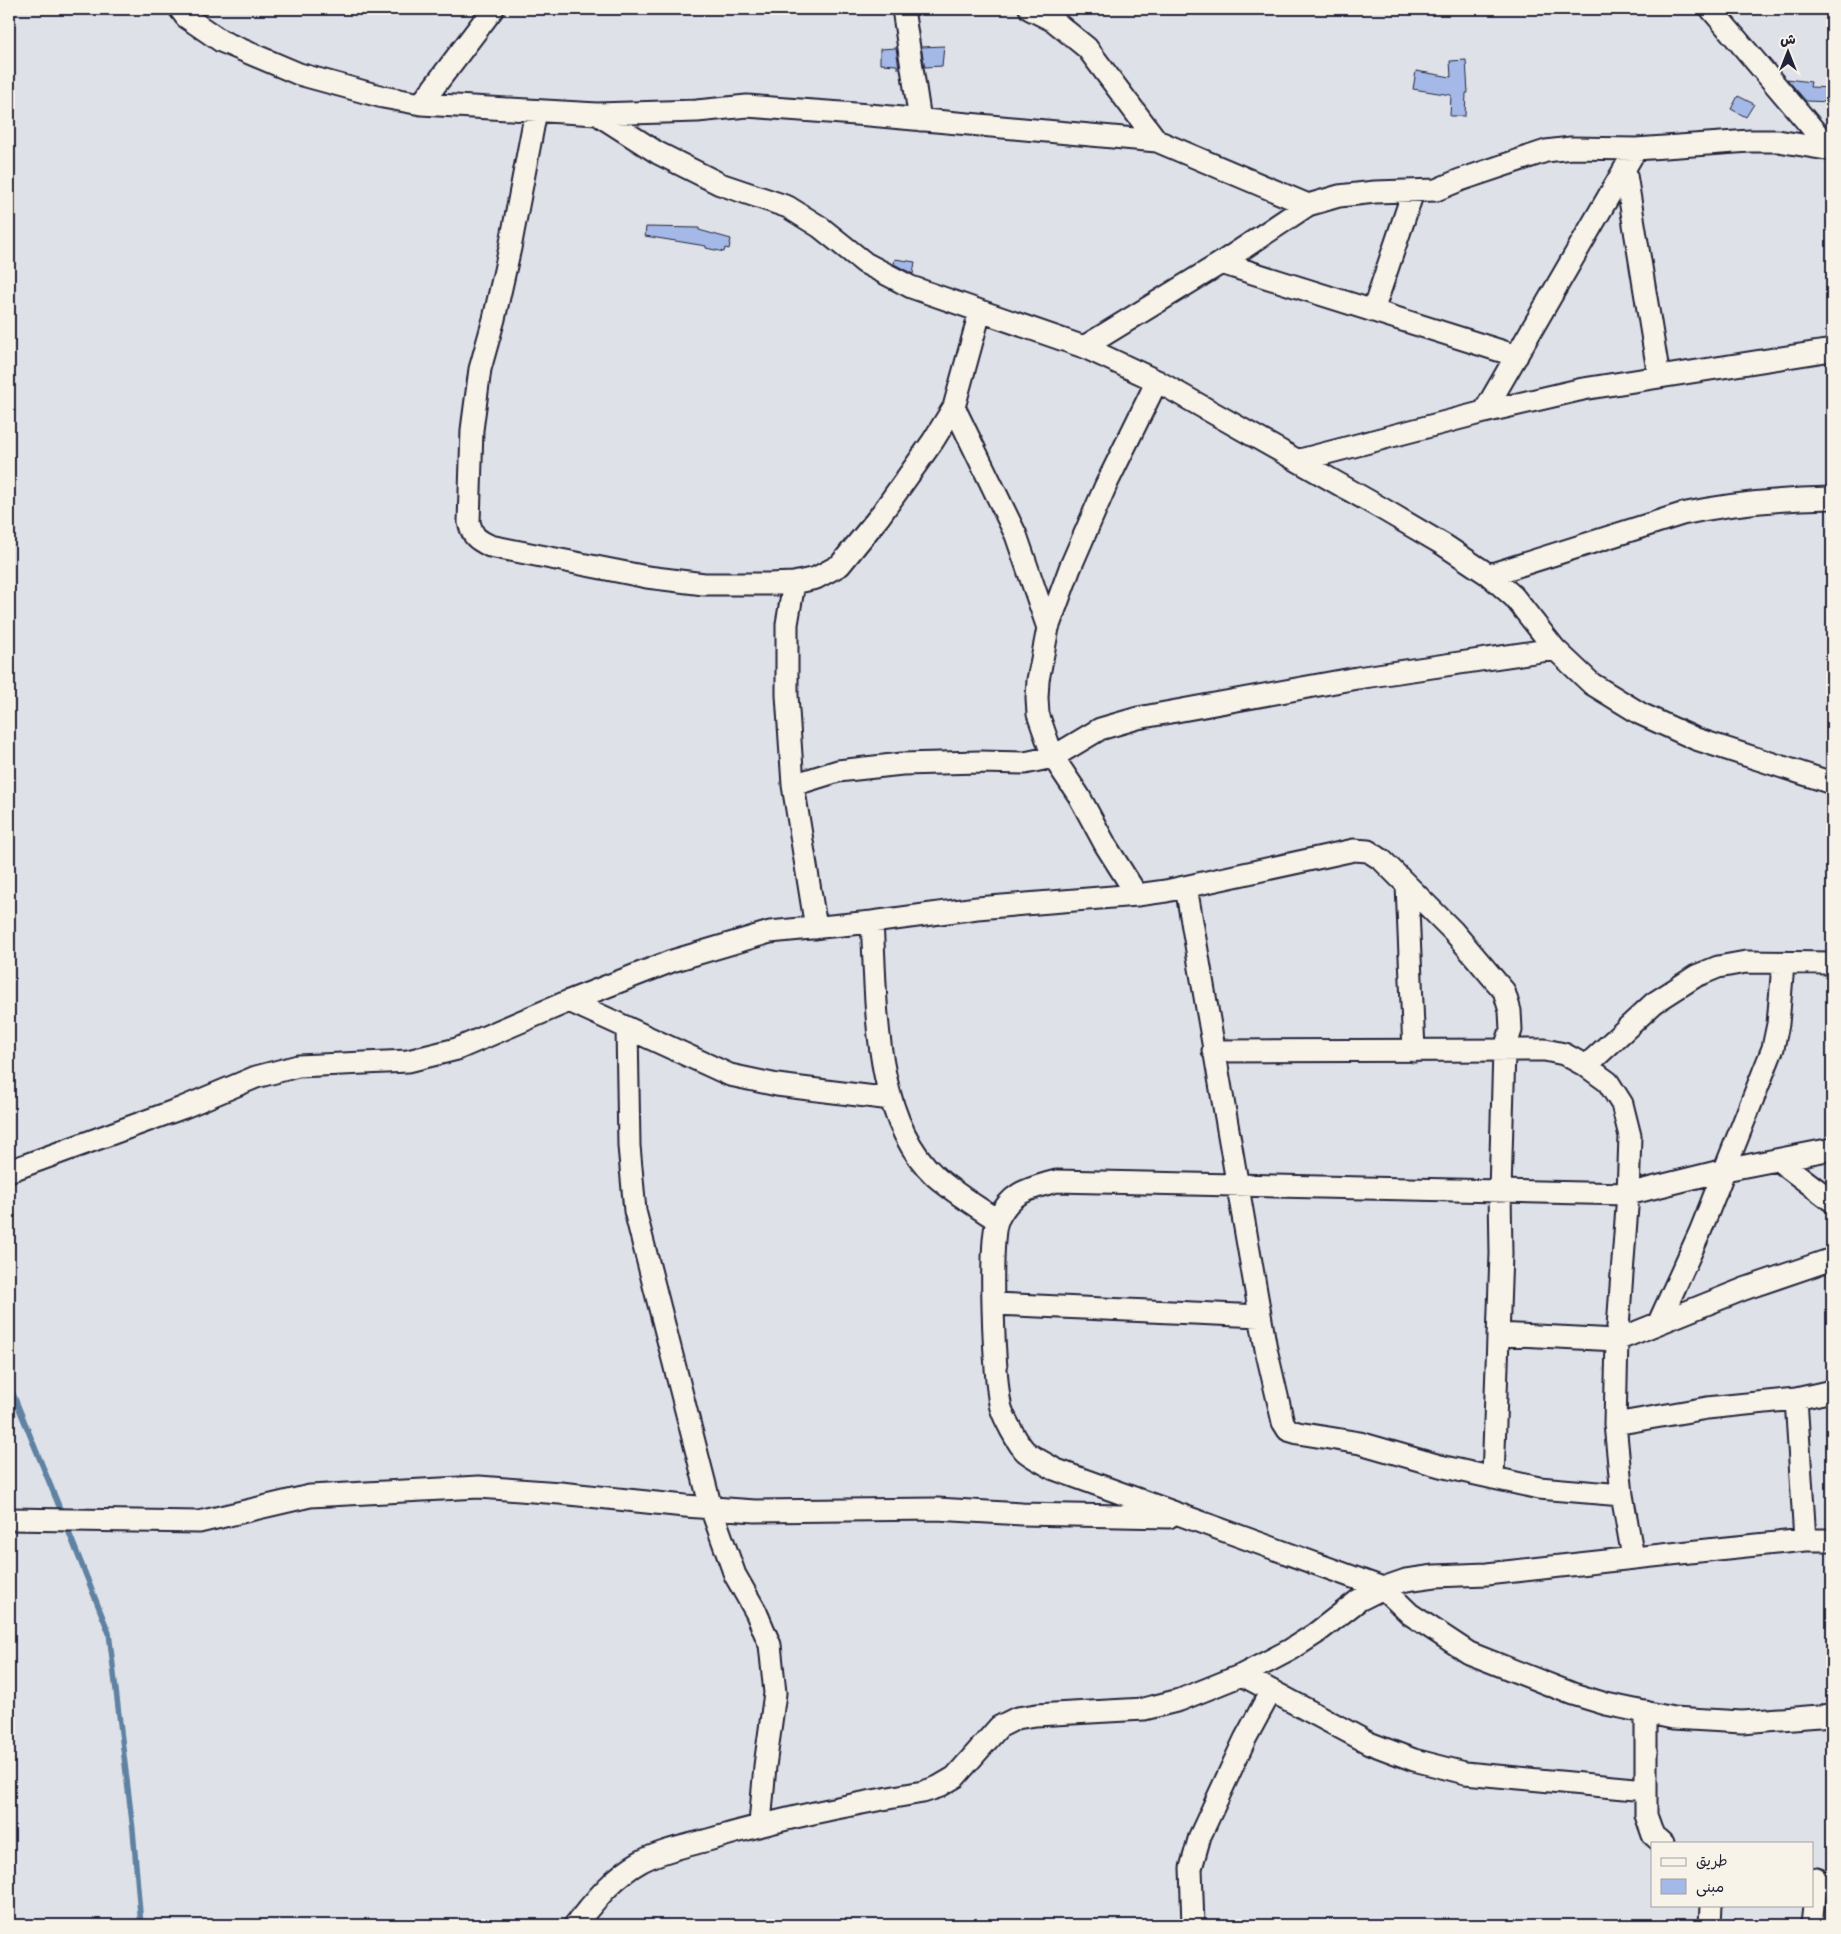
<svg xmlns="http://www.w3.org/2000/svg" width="1841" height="1934" viewBox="0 0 1841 1934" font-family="'Gochi Hand','Playpen Sans Arabic',sans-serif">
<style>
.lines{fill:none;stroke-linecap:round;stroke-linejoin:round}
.stream{stroke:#5f81a2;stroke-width:5.5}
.building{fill:#a4b9e7;stroke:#22223b}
.minor-casing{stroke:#22223b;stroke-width:25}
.minor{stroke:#f7f3e8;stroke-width:21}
</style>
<rect width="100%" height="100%" fill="#dee2e8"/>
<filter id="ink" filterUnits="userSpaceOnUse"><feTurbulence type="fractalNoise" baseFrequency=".02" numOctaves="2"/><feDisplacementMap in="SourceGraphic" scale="10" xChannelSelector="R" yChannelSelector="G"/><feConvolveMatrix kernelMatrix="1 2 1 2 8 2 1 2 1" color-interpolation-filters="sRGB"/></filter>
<g filter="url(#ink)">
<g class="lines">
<path class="stream" d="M9,1384L63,1516
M66,1525L109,1633L133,1830L141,1925"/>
</g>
<path class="building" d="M944,46L942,66L925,67L921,47Z
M896,48L899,68H897V65L880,64V49Z
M1466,60L1468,93H1466L1465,116H1450L1451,95L1413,89L1416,71L1451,77L1450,61Z
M1787,79L1811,82L1810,87L1832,88V102L1806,101Z
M1738,96L1754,104L1746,117L1731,109Z
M646,227L699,228V230L731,239L729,249L725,248L724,252L706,248V246L645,236Z
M895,259L915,262L913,274L894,264Z"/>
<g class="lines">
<defs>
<path id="minor" d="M180,9L186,17L221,41L299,74L383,97L421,104L597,114L697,111L747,106L869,115L1157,141L1308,205
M903,9L920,120
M1030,9L1054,21L1087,48L1157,141
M1711,9L1830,149
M421,104L493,9
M536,111L510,248L494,319L480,369L472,430L469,522C473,537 476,539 490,546L647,577L704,584H769L794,583L816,578L840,565L879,517L933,441L954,407L980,312
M597,114L658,153L720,184L788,207L820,227L865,263L911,287L1084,347L1157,381L1381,508L1444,545L1489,575L1514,597L1555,649L1592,684L1641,714L1696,739L1832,783
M1625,169L1659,377
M1221,263L1517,356
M1373,311L1413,192
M1084,347L1221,263L1308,205L1339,196L1375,192L1436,190L1460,180L1546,151L1571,148L1636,149L1750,141H1778L1832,150
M1157,381L1106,485L1070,568L1048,628L1038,680L1037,698L1038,714L1053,757L1079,796L1106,846L1137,895L1166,891L1354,850L1368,851L1382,860L1453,931L1504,991L1510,1011L1511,1030L1504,1051L1500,1191L1501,1254L1493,1478
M954,407L1016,535L1048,628
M1484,412L1636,149
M1300,460L1484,412L1583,389L1832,350
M1489,575L1682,514C1732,503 1782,499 1832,498
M794,583L787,624V695L793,785L816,928
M793,785L838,771L902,764L980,762L1025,763L1053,757L1100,729L1138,718L1357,678L1555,649
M1407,885L1414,1051
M1186,887L1266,1349L1283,1422L1288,1430L1298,1433L1360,1443L1440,1466L1539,1488L1622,1495
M872,922C877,1001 872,1117 935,1176C954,1193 976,1206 997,1220
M569,1001L730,1075L777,1085L891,1099
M627,1028L629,1146L635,1211L711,1508L735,1575L756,1612L770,1645L775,1693L765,1766L760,1824
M1213,1051L1545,1050L1564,1054L1586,1066L1608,1082L1622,1104L1630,1136L1628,1194L1617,1340L1615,1424L1622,1495L1633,1557
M1586,1066L1654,1003L1696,976L1718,967L1746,962L1832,963
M1832,1149L1725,1170L1628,1194L1056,1181C1029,1189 1012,1191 998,1219C988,1238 994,1383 1001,1408C1004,1418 1018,1444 1025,1451C1033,1458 1045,1463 1054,1469L1383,1588L1410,1614L1469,1653L1573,1694L1606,1704L1673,1718L1742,1722L1832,1715
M1778,1160L1832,1201
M9,1171L182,1108L256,1077L298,1066L408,1061L457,1049L569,1001L672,961L770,932L872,922L977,908L1137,895
M994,1304L1260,1316
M1659,1322L1700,1232L1773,1048L1778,1024L1783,964
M1498,1334L1617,1340L1744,1289L1832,1259
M1796,1399L1805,1540
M1615,1424L1707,1408L1796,1399L1832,1391
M9,1519L199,1522L310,1496L479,1487L560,1493L685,1506L755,1511L937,1509L1022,1514L1169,1517
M1242,1675L1369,1743L1414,1760L1465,1773L1646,1790
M1646,1712V1815L1653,1835L1662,1843
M575,1925C594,1902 613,1877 640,1862C660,1851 686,1846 708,1840C779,1819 851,1804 923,1792L938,1787L955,1777L999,1727L1017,1718L1036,1715L1144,1709L1180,1700L1242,1675L1290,1650L1315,1634L1359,1600L1383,1588L1406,1580L1435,1576L1487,1574L1717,1549L1805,1540H1832
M1193,1925L1191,1868L1200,1836L1245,1739L1271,1691
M1710,1925L1711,1905
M1812,1925L1817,1879"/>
</defs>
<use href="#minor" class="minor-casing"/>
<use href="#minor" class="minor"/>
</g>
</g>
<rect width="1841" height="1934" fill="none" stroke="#f7f3e8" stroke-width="30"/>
<rect x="15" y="15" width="1811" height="1904" fill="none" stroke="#22223b" stroke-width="2" filter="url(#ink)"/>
<rect x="1651" y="1842" width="162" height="65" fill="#f7f3e8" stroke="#a29fa3"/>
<rect x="1661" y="1858" width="25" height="8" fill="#f7f3e8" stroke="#a29fa3"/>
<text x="1696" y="1866" font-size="15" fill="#22223b">طريق</text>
<rect x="1661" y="1879" width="25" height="15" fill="#a4b9e7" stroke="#a29fa3"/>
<text x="1696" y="1892" font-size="15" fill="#22223b">مبنى</text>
<g transform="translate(1788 52)" stroke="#f7f3e8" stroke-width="4" paint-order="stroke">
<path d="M0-4L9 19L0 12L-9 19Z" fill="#22223b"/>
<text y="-8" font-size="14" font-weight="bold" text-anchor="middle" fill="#22223b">ش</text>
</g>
</svg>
